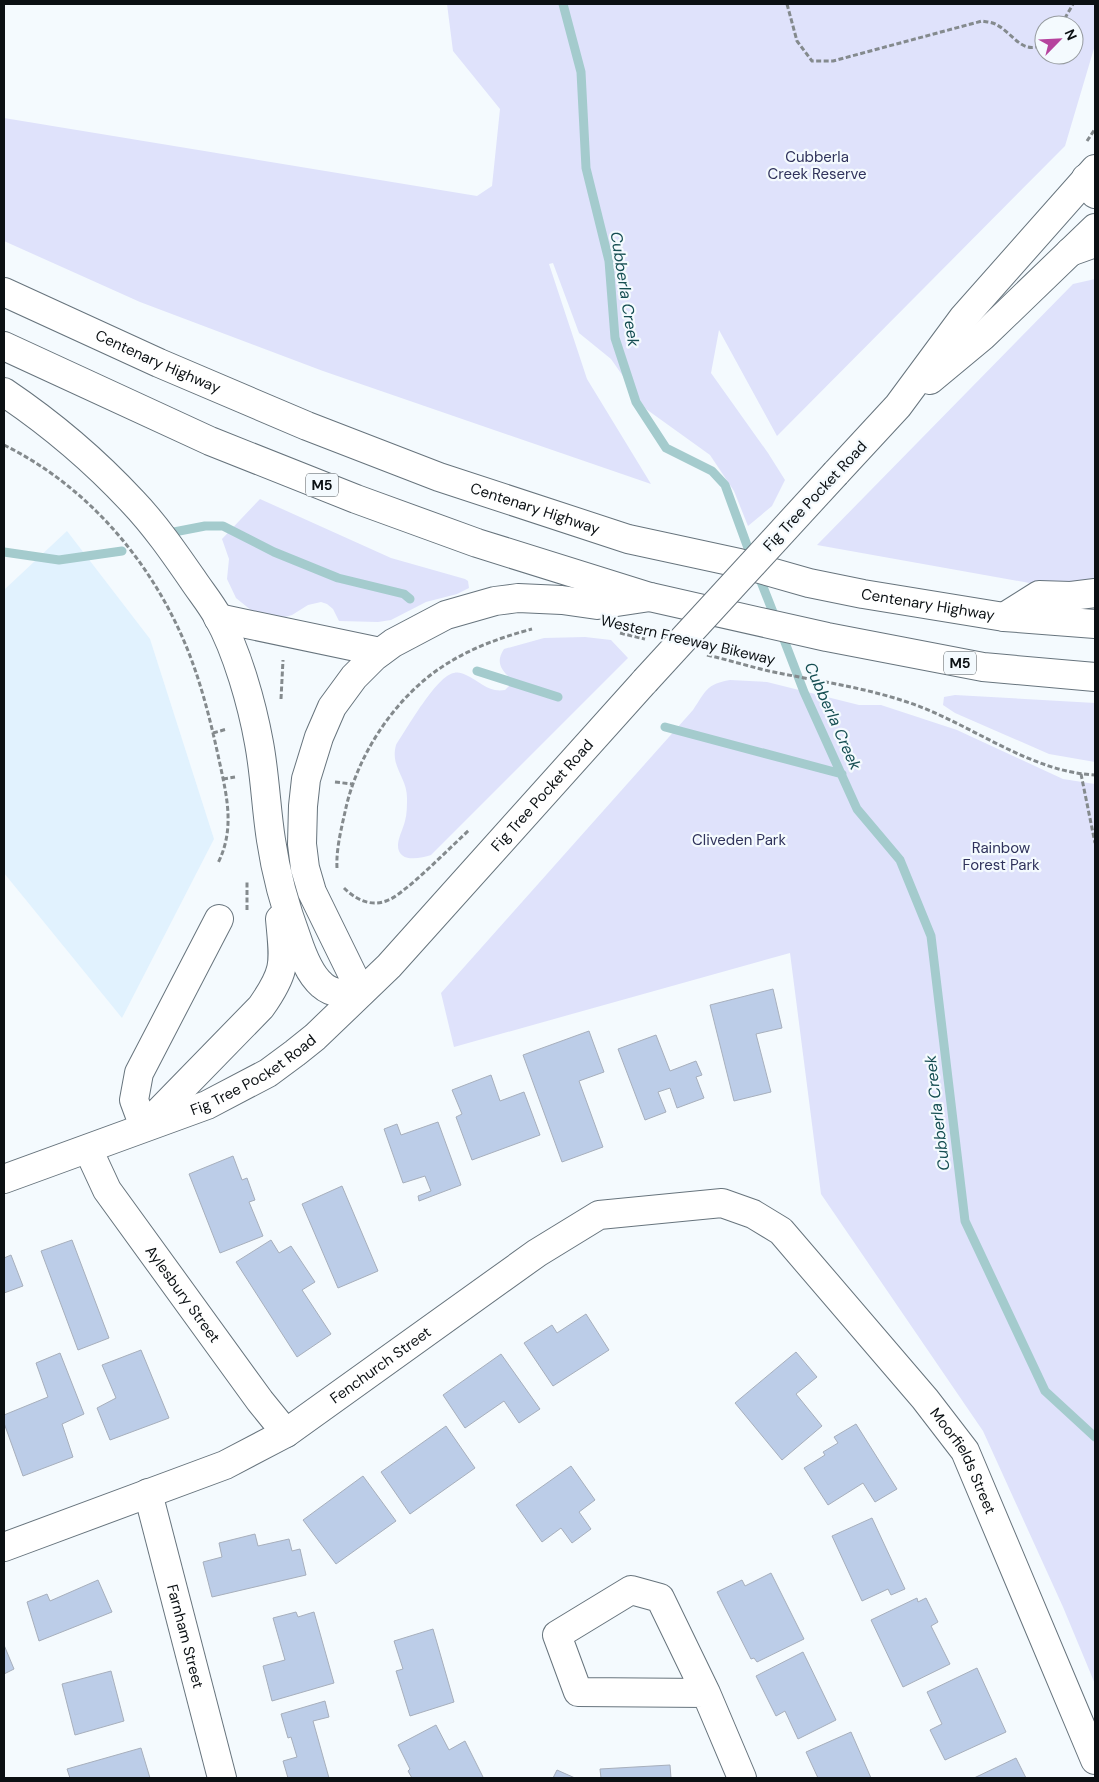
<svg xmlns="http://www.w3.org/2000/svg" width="1099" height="1782" viewBox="0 0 1099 1782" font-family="'DM Sans',sans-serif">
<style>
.built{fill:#e1f2fe}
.green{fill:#dfe2fb;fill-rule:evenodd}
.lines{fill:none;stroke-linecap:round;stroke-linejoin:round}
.stream{stroke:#a4cbcd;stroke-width:9}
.building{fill:#bccde8;stroke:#a7afbc}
.minor-casing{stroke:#67747d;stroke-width:30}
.major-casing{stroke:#67747d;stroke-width:30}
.highway-casing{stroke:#67747d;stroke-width:30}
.path{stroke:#848a8d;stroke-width:3;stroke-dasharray:5 2.5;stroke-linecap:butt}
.minor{stroke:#fff;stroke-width:28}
.major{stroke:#fff;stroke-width:28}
.highway{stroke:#fff;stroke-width:28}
.major-bridge-casing{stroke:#67747d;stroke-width:30;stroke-linecap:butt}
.major-bridge{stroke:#fff;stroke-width:28}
.labels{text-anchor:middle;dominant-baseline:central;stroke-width:4.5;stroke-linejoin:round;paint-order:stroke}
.shield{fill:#f4fafe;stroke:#51565a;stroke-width:1}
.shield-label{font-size:14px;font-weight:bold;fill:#0b1013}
.park-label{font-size:15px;fill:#30335c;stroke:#f4fafe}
.street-label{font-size:15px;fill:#0b1013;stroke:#f4fafe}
.water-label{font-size:16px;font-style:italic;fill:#154e52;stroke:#f4fafe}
</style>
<rect width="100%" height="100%" fill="#f4fafe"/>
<path class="built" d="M67,531L150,639L214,839L122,1018L4,873V590Z"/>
<path class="green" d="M447,4H1095V45L1065,146L777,436L719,330L711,373L768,453L785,480L772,506L748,526L734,491L710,455L646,409L611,359L579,333L553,263L549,264L587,379L651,484L323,371L140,302L4,241V118L477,196L492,186L500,109L453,51ZM1044,25H1074V55H1044Z
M1095,279V578L1075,583L1035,584L817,545L1073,284Z
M260,499L391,558L465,579L468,581L469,588L457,594L426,602L391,620L378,622L339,621L333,609L327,604L321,602L308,605L292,615L285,617L252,611L236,598L227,579L229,559L222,539Z
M585,637L611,640L628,658L431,855C419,859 397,863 398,844C399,836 403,829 405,821C407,814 407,805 407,798C407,777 390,767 396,745C406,730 437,675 454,673C458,672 462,673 466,675C480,681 488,693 505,690L510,685V678C500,669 496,661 504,649L544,638Z
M730,680L767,682L859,705H881L957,730L1063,779L1095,784V1684L1063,1607L983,1431L821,1194L790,953L454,1047L441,993L693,710C706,691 706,684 730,680Z
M955,695L1095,703V762L1049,754L955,713L943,705L944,697Z"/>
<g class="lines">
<path class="stream" d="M563,4L581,72L586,168L609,261L615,338L636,402L666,448L712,471L725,485L752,559
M174,532L205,526H223L274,552L338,578L404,594L410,599
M4,552L59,560L122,551
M758,574L776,620
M781,632L804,692L857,809L900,860L931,936L965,1221L1045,1391L1095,1437
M477,671L558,697
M665,727L842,774"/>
</g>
<path class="building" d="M773,989L782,1028L756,1034L771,1092L734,1101L710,1005Z
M589,1031L604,1072L579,1081L603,1147L562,1162L523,1055Z
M656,1035L670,1071L696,1061L702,1075L696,1077L704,1098L677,1108L670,1088L658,1092L666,1112L645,1120L618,1049Z
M491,1075L500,1101L524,1092L540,1135L472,1160L456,1117L462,1114L452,1090Z
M438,1122L461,1185L419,1201L418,1196L431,1191L425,1176L403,1183L384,1129L397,1124L401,1135Z
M233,1156L242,1180L247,1178L255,1200L249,1202L263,1236L220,1253L189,1174Z
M342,1186L378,1271L338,1288L302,1204Z
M72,1240L109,1338L78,1350L41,1251Z
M271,1240L279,1253L291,1246L315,1282L302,1290L331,1334L297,1357L236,1262Z
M11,1255L23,1286L4,1293V1258Z
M586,1314L609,1350L553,1386L524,1343L552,1325L557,1333Z
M141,1350L169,1418L110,1440L97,1408L116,1398L102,1365Z
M796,1352L817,1377L796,1394L822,1426L782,1460L735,1403Z
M60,1353L84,1414L62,1424L73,1457L23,1476L4,1423V1415L48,1397L36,1363Z
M501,1354L540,1409L519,1423L504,1401L465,1428L443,1395Z
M856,1424L897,1489L875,1502L863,1483L828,1505L804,1468L825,1455L823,1452L838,1443L834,1437Z
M446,1426L475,1468L410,1514L381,1472Z
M571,1466L595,1500L579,1512L591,1529L572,1543L561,1528L542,1542L516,1505Z
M363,1476L396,1521L336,1564L303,1520Z
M872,1518L905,1589L891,1595L888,1589L862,1601L832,1536Z
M255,1534L258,1546L289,1539L292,1551L300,1549L306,1575L212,1597L203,1562L222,1557L219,1543Z
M771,1573L804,1639L757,1662L754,1658L751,1659L717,1592L742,1580L745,1586Z
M98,1580L112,1612L39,1641L27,1602L47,1594L50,1601Z
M917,1598L918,1602L926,1598L938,1622L931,1626L950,1664L903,1687L871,1620Z
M296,1612L298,1617L314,1612L334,1683L272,1701L263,1666L285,1660L273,1618Z
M433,1629L454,1702L410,1716L396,1671L403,1669L394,1641Z
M4,1645L14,1669L4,1674Z
M803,1652L836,1720L798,1739L785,1711L776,1716L756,1676Z
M977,1668L1006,1732L945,1760L930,1730L942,1724L927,1692Z
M111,1671L124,1721L75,1735L62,1684Z
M325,1701L329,1717L313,1721L329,1778H288L283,1761L297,1757L291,1737L288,1738L281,1714Z
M436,1725L449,1750L465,1741L483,1777L480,1778H412L408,1771L410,1769L398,1745Z
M851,1732L871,1778H818L806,1752Z
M141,1748L150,1778H70L67,1769Z
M1016,1758L1026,1778H974Z
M670,1765L671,1778H601L600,1769Z
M557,1770L575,1778H553Z"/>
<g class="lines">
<defs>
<g id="minor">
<path d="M218,618L380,652"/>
<path d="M144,1127L134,1100L139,1073L219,919"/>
<path id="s1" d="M88,1149L107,1190L260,1401L286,1433"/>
<path id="s2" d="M148,1493L222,1778"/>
<path id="s3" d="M4,1547L225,1465L286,1433L537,1253L599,1215L722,1203L753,1214L781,1231L925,1399L965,1451L1095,1760"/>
<path d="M706,1693L578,1692L557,1635L631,1590L660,1598L706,1693L742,1778"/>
</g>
<g id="major">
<path d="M930,380L983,336L1095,228"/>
<path d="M836,473L898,406L963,318L1095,169"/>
<path id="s4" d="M4,1179L207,1105L268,1073L295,1053L315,1037L389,966L645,681"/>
</g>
<g id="highway">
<path d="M1086,178L1095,194"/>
<path d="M1070,252L1095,243"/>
<path id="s5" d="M4,292L159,363L307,426L439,477L628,539L739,563L809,583L863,594L1004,617L1095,624"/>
<path d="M4,346L210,441L356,499L477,543L650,597L827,637L983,667L1095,677"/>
<path d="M4,392C50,423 95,461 133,502C155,525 175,554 193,580C201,592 211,604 218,617C237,651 252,704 259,743C265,775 266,808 271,840C276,874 285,907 297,939C302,954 309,974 322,985C333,995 347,994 361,992L312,892L305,868L302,844L303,806L306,779L319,737L332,707L354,677L374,657L393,643L446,615L495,601L518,598L562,600L597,605L650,597"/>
<path d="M1004,617L1039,595L1071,596L1095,593"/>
<path d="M144,1127L261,1007C287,970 284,963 280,919"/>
</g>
</defs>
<use href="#minor" class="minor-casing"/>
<use href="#major" class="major-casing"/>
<use href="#highway" class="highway-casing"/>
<path class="path" d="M787,4L797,41L812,61H833L982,21C987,22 993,22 997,25C1014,34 1022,56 1044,44
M1061,25L1073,4
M1087,141L1095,129
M4,445C83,484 144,553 180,632C198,671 209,714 218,755C226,793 236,827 218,863
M620,633L645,639
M707,655C728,660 748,666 769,671C816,681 864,687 910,703C971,724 1030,772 1095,775
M281,699L283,660
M213,733L227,729
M1081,774L1095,843
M223,779L235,777
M335,782L352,784
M337,868C336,850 341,830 345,812C357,754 397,694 448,663C474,647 502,637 532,629
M344,888C355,899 370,907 386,901C395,898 402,891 409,886C430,868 449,849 469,830
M247,910V881"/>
<use href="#minor" class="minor"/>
<use href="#major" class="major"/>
<use href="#highway" class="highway"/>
<defs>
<path id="major-bridge" d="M645,681L836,473"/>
</defs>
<use href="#major-bridge" class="major-bridge-casing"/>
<use href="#major-bridge" class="major-bridge"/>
</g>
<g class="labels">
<g class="shield">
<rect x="306" y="473.5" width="32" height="23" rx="4"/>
<rect x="944" y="651.5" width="32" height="23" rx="4"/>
</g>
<g class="shield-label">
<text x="322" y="485">M5</text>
<text x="960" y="663">M5</text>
</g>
<g class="park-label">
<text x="817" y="157">Cubberla<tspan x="817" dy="17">Creek Reserve</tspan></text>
<text x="739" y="840">Cliveden Park</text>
<text x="1001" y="848">Rainbow<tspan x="1001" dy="17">Forest Park</tspan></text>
</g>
<g class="street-label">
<text stroke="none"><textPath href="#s5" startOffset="169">Centenary Highway</textPath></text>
<text transform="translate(815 496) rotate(-47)">Fig Tree Pocket Road</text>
<text stroke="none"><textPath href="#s5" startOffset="574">Centenary Highway</textPath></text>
<text stroke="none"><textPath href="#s5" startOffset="979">Centenary Highway</textPath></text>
<text transform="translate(688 640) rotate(13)">Western Freeway Bikeway</text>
<text stroke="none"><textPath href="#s4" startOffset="676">Fig Tree Pocket Road</textPath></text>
<text stroke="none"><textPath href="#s4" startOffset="271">Fig Tree Pocket Road</textPath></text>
<text stroke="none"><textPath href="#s1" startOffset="174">Aylesbury Street</textPath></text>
<text stroke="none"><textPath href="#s3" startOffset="421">Fenchurch Street</textPath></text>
<text stroke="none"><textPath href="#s3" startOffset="1170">Moorfields Street</textPath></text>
<text stroke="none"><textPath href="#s2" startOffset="148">Farnham Street</textPath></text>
</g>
<g class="water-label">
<text transform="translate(625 289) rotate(81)">Cubberla Creek</text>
<text transform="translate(833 716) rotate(66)">Cubberla Creek</text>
<text transform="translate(937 1113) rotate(-97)">Cubberla Creek</text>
</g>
</g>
<rect width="1099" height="1782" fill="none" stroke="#0b1013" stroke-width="10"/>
<g transform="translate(1059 40) rotate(66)"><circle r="24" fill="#f4fafe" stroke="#979ca0"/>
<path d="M0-4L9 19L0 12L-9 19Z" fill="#b6439e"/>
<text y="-8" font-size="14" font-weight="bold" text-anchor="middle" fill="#0b1013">N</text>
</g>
</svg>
